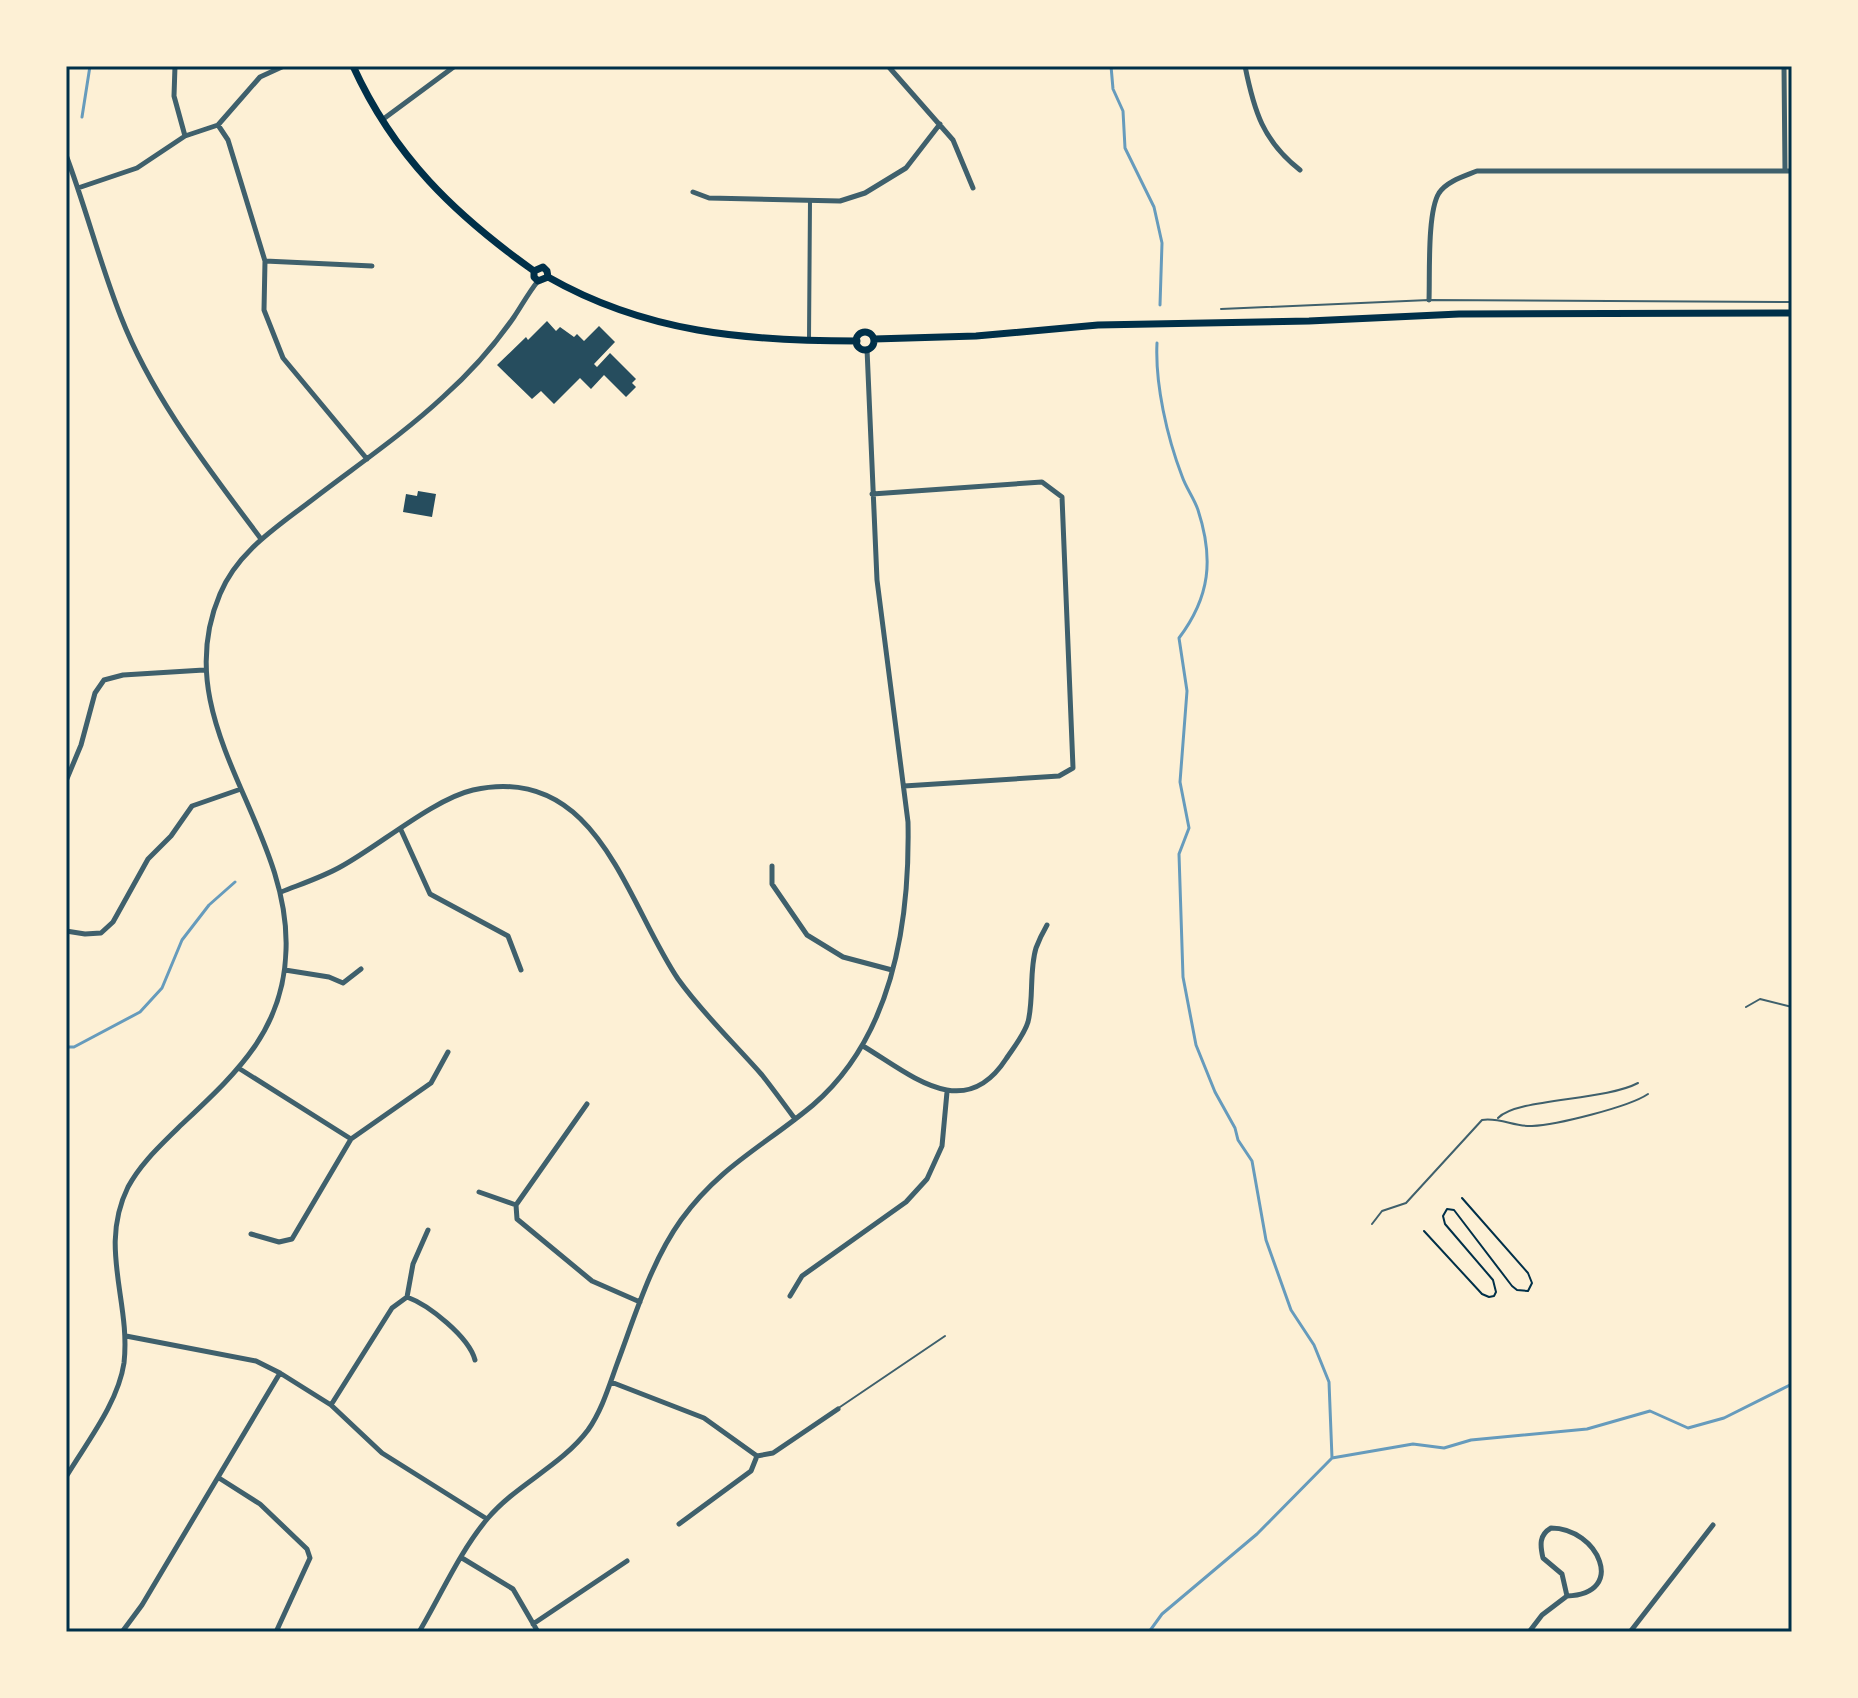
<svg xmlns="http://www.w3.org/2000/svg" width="1858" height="1698" viewBox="0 0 1858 1698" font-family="'PT Sans',sans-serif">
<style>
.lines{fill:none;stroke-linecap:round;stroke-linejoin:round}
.stream{stroke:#669bbc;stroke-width:3}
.building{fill:#264d5e}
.path{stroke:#003049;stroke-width:2}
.service{stroke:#3f606c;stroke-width:2}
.pedestrian{stroke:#3f606c;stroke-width:4}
.minor{stroke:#3f606c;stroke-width:5}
.secondary{stroke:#003049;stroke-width:7}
.neatline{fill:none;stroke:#003049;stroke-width:3}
</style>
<rect width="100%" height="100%" fill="#fdf0d5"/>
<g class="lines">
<path class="stream" d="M1111,66L1113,89L1123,111L1125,148L1154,207L1162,243L1160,305
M82,117L90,66
M1157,343C1155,384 1167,437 1182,476C1186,488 1194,498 1198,510C1214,559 1210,597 1179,638L1187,691L1180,782L1189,828L1179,854L1183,977L1196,1045L1215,1092L1235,1128L1238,1140L1252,1161L1266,1240L1291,1310L1314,1345L1329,1382L1332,1458
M66,1047H74L140,1012L162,988L182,940L209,905L235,882
M1149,1632L1162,1614L1257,1534L1332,1458L1413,1444L1444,1448L1471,1440L1587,1429L1650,1411L1688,1428L1724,1418L1792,1384"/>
</g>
<path class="building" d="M547,321L556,331L560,327L574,337L577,334L584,341L599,326L615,342L594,364L597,367L610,353L636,379L632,383L636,387L626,397L604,375L591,389L580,378L554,404L541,391L532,399L497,365L526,337L528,340Z
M418,491L436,494L432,517L403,512L406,494L417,496Z"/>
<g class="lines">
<path class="path" d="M1424,1231L1482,1294L1489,1297L1494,1296L1496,1292L1493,1280L1445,1224L1443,1216L1447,1209L1454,1210L1512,1286L1517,1290L1528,1291L1532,1283L1528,1273L1462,1198"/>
<path class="service" d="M1221,309L1429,300L1792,302
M1746,1007L1760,999L1792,1007
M1498,1118C1517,1098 1604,1101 1638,1083
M1372,1224L1382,1211L1406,1203L1482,1120C1499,1117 1515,1127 1532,1126C1556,1125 1629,1107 1648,1094
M840,1407L945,1336"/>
<path class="pedestrian" d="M809,340L810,200"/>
<path class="minor" d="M175,66L174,96L185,136
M888,66L953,140L973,188
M1245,66C1254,111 1263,141 1300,170
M1784,66L1785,171
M382,120L455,66
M218,125L260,77L284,66
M66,155C86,208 100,264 121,317C153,399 209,469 261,539
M78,188L137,168L185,136L218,125L228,140L265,261L264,310L283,358L367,459
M693,192L709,198L840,201L865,193L906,168L940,124
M265,261L372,266
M1429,300C1430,275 1427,212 1439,193C1447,181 1465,176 1477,171H1792
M872,494L1042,482L1062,497L1073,768L1059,776L904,786
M66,781L81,745L95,693L104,680L123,675L204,670
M401,830L430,894L508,936L521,970
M772,866V884L807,935L843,957L892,970
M281,892C301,884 323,877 342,866C380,845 434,799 473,790C597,762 626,902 678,979C703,1014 734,1043 762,1075C773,1089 784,1104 795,1119
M66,931L85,934L101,933L113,922L148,859L171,836L192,806L241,789
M285,970L329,977L343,983L361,969
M863,1046C910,1074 964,1124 1006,1059C1014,1047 1024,1035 1028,1022C1034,998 1029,971 1036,948C1039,940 1043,932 1047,925
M240,1069L351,1139
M587,1104L516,1205L517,1219L592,1281L640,1302
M479,1192L516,1205
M251,1234L279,1242L292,1239L351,1139L431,1083L448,1052
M790,1296L802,1276L906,1202L927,1179L942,1146L947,1092
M407,1297L413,1264L428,1230
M126,1336L256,1361L280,1373L331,1405L382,1453L487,1519
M611,1382L704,1418L757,1456
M331,1405L392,1308L407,1297C429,1305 469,1337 475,1360
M66,1477C87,1442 118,1403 124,1363C131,1301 98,1248 128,1187C141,1163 160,1146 179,1127C234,1075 284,1032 286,950C291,824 165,723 220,594C237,553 274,529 308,503C353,468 401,436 443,397C470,373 494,346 514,317C522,305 529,292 538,281
M219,1478L260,1504L307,1549L310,1558L276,1632
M679,1524L751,1471L757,1456L773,1453L838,1409
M1551,1528C1598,1528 1628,1594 1567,1596L1562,1574L1543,1558C1540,1545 1539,1535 1551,1528Z
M462,1558L513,1589L538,1632
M533,1624L627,1561
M122,1632L142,1605L280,1373
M419,1632C441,1595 460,1551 488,1518C517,1484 561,1466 588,1430C602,1410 609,1386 617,1364C635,1316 651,1262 681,1220C720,1166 764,1146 813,1105C893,1036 910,922 908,822L877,580L867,349
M1529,1632L1542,1615L1567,1596
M1630,1632L1713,1525"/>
<path class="secondary" d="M353,66C394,156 454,214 534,271
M534,271V277L538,281L548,277
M534,271L543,267L547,271L548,277
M548,277C646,333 746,341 857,341
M856 341a9 9 0 1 1 18 0a9 9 0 1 1-18 0Z
M874,339L976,336L1098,325L1309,321L1459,314L1792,313"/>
</g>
<rect width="1858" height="1698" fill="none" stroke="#fdf0d5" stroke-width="136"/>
<rect x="68" y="68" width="1722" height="1562" class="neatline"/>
</svg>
